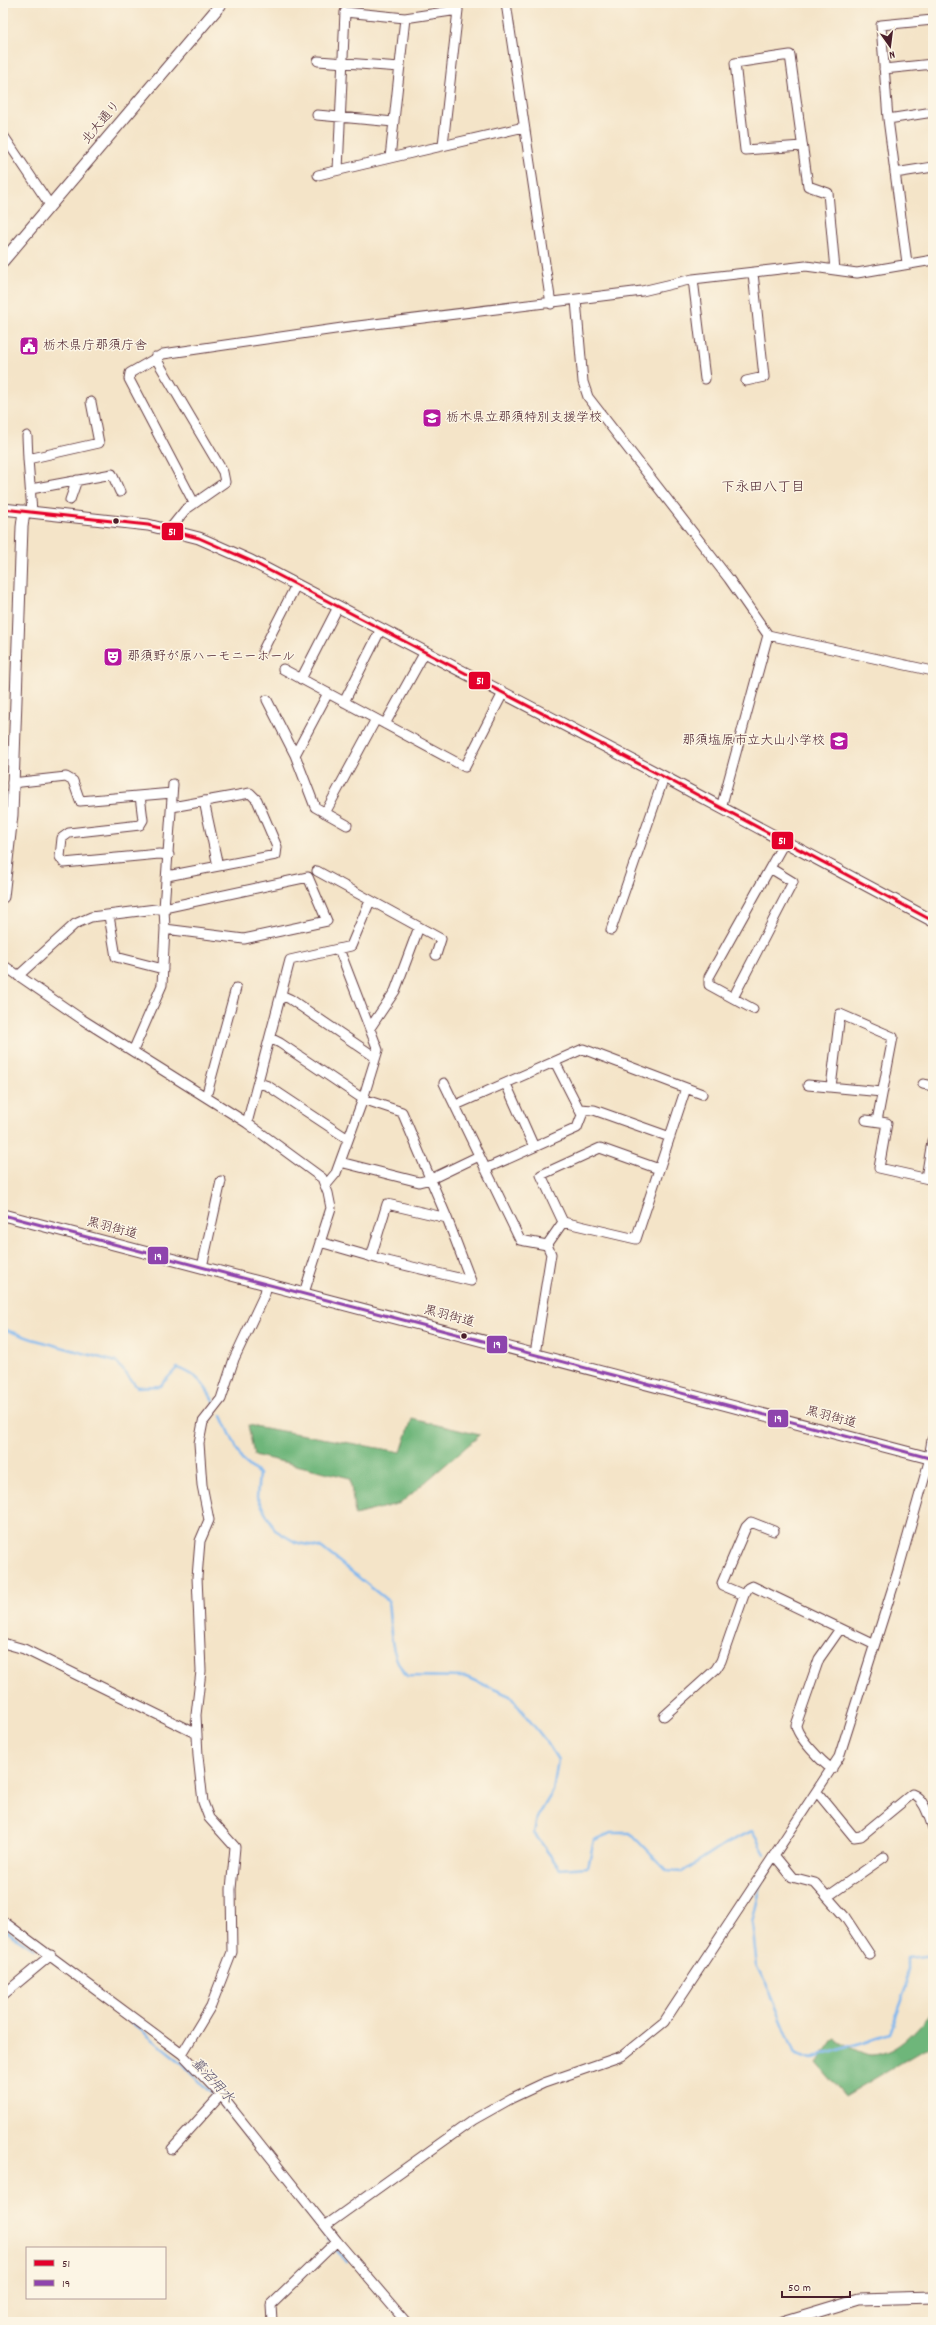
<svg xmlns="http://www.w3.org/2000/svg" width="936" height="2325" viewBox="0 0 936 2325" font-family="Dekko,'Klee One',sans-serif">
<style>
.forest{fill:#6eb67a;stroke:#5c6a52}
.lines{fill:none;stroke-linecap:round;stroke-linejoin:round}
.stream{stroke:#7fb7ef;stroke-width:2.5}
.minor-casing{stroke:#643d43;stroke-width:11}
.tertiary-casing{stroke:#643d43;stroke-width:13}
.minor{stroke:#fff;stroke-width:9}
.tertiary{stroke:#fff;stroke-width:11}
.bus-1-casing{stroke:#fcf5e5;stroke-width:6}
.bus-2-casing{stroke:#fcf5e5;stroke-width:6}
.bus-1{stroke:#e4002b;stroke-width:3}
.bus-2{stroke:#8e44ad;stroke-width:3}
.bus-dot{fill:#4a1f2b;stroke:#fcf5e5;stroke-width:1.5}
.labels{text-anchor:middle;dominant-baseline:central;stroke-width:3;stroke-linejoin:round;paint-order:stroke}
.street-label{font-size:13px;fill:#4a1f2b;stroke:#fcf5e5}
.poi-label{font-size:13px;fill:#4a1f2b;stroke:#fcf5e5;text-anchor:start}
.neighbourhood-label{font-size:14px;fill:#4a1f2b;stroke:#fcf5e5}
.water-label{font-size:14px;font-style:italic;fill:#5d5470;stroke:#fcf5e5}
.line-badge{stroke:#fcf5e5;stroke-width:1.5}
.badge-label{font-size:11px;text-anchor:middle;font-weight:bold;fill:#fff}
</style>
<rect width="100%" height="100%" fill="#fcf5e5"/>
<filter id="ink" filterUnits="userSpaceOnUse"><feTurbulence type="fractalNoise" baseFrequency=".025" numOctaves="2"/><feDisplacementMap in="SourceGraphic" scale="8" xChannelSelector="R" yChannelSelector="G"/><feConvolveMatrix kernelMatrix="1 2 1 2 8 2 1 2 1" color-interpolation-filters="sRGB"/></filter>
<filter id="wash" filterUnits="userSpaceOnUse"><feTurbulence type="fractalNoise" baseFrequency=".012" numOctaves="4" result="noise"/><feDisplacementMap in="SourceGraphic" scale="16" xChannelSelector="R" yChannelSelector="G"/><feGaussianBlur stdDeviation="0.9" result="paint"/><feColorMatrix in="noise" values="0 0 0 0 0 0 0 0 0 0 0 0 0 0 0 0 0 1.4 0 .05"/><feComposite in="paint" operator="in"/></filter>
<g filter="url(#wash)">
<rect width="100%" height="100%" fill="#f4e4c8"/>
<path class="forest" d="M412,1419L480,1435L401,1503L355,1515L350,1478L254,1455L248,1425L401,1452Z
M933,2010V2044L845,2096L817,2063L834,2039C842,2043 863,2055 871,2055C899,2054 917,2028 933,2010Z"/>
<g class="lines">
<path class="stream" d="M3,1329L32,1339L116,1362L137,1387L160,1386L177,1368C197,1374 204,1384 214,1402
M222,1416L242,1460L259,1474L257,1497L275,1530L295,1542L322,1548L388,1601C391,1625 389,1657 407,1676L466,1677L510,1696L546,1741L558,1760L553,1791L537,1818L534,1833L560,1869L588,1867L594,1840L611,1833H630L667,1871L682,1872L723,1845L752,1831L765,1854
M762,1881L752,1923L757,1967L770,1992L795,2054L811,2059L890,2033L907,1987V1958L933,1955
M3,1929L34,1949
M121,2014L182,2063L220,2103L330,2241
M334,2247L346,2262"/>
</g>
</g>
<g filter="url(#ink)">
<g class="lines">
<defs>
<path id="minor" d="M506,3L551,304
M405,18L390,158L524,127
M318,61L400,67
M884,69L933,64
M317,115L394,122
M888,119L933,112
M3,135L50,205
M802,146L745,150L735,63L790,55L808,186L828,193L835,270
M338,170L345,12L405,18L458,10L443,145
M895,173L933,167
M318,175L390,158
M907,263L888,119L881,25L933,20
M693,279L705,379
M576,300L583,382L588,397L729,579L768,635L933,671
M155,357L223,472L225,482L185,510L169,530
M746,381L764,377L753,273
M27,436L28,459
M31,489L112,474L120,492
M70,500L77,480
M194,503L129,379L130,373L163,354L342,328L642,291L693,279L806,266L857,273L933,260
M32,512L28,459L99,443L91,402
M263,650L296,585
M283,669L465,767L503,693
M301,679L338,607
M267,700L295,755L315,807L347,825
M344,702L381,629
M385,724L425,652
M295,755L328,693
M12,783L66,777L73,781L80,801L172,793
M140,796L143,820L140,825L69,833L62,838L60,857L64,863L159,854L169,855
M204,801L218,866
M721,808L768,635
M3,813L12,815
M325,813L376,719
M317,871L441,939L436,955
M167,876L276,855L277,847L257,800L250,793L172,807
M109,916L116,957L163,969
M165,929L164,908L173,784
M611,930L664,777
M3,965L83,1020L247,1123L322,1178L328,1193L331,1208L304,1293
M18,976L75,924L91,917L164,908L308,877L327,921L244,939L165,929L162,985L133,1051
M281,995L290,999L375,1057
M733,998L793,882L770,868
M753,1009L709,985V977L785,841
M370,1028L395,991L419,927
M270,1038L280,1043L363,1099L378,1050L339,949
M259,1083L268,1086L348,1139
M444,1083L520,1240L547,1245L551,1254L535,1354
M506,1084L534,1147
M923,1084L933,1086
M808,1085L882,1092
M831,1087L840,1014L893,1037L877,1121
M206,1097L236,988
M456,1105L583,1049L702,1094
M579,1109L594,1110L670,1137
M866,1120L887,1123L879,1168L933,1180
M247,1123L290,960L351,946L370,901
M340,1162L419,1182L431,1179L479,1156
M485,1169L577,1128L582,1115L555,1062
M926,1178L932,1141
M326,1185L336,1173L363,1099L402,1112L447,1218L471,1281
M563,1222L636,1239L686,1088
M320,1242L379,1259L471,1281
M547,1245L563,1222L541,1175L600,1148L659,1169
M371,1257L387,1204L447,1218
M202,1267L221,1181
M744,1595L723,1586L722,1583L746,1527L751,1522L774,1531
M3,1643L24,1649L197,1734
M664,1716L716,1669L721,1661L744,1595L748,1588L752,1586L873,1644
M832,1769C823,1763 797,1737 796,1725L819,1659L840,1629
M817,1792L854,1837L861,1836L912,1794C924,1798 929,1817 933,1828
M774,1855L792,1877L815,1883L845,1917L870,1955
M827,1897L884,1857
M3,1921L182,2054L221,2095L337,2241L406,2322
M3,1995L51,1955
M182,2054L211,2006L232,1952L231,1889L235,1847L209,1818L203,1802L198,1756L196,1715L201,1671L197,1577L200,1541L209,1520L202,1485L199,1443L203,1422L221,1399L234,1359L265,1293L267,1284
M172,2149L221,2095
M325,2226L473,2120L512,2098L544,2083L622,2056L664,2022L839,1757L898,1571L930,1458
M272,2322L271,2305L337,2241"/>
<path id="tertiary" d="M3,261L222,3
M3,509L148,525L199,538L251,561L664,777L933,921
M3,897L12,815L22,527L24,511
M3,1215L933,1459
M930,1458L933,1440
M783,2322L859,2299L933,2297"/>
</defs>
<use href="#minor" class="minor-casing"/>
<use href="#tertiary" class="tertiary-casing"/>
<use href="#minor" class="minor"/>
<use href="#tertiary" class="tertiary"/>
<defs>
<path id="bus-1" d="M3,509L148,525L199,538L251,561L664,777L933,921"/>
<path id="bus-2" d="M3,1215L933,1459"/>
</defs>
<use href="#bus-1" class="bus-1-casing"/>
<use href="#bus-2" class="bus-2-casing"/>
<use href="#bus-1" class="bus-1"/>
<use href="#bus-2" class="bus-2"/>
</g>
</g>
<defs>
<symbol id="civic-square" viewBox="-11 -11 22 22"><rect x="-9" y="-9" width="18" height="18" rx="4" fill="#b5179e" stroke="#fcf5e5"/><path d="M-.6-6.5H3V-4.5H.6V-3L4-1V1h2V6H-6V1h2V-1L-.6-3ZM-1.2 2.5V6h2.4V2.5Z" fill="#fff"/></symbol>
<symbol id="school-square" viewBox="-11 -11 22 22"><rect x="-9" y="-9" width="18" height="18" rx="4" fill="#b5179e" stroke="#fcf5e5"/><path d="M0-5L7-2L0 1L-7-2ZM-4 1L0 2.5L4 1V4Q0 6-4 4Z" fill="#fff"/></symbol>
<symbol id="theatre-square" viewBox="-11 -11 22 22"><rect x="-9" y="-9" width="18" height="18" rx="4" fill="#b5179e" stroke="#fcf5e5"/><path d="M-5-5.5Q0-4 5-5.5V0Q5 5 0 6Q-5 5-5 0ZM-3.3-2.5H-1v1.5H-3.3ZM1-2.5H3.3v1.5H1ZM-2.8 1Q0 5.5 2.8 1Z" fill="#fff"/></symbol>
</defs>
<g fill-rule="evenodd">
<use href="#civic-square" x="18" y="335" width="22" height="22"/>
<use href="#school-square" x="421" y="407" width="22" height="22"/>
<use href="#theatre-square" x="102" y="646" width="22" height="22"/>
<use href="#school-square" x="828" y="730" width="22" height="22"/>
</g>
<g class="bus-dot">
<circle cx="116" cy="521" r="3.5"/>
<circle cx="464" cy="1336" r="3.5"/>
</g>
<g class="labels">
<g class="street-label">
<text transform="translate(102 123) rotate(-50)">北大通り</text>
<text transform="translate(112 1229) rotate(15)">黒羽街道</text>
<text transform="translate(449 1317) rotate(15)">黒羽街道</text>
<text transform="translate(831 1418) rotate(15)">黒羽街道</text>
</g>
<g class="poi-label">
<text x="43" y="346">栃木県庁那須庁舎</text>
<text x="446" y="418">栃木県立那須特別支援学校</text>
<text x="127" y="657">那須野が原ハーモニーホール</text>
<text x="825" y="741" text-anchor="end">那須塩原市立大山小学校</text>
</g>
<g class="neighbourhood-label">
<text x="763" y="488">下永田八丁目</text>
</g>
<g class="water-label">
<text transform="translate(212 2081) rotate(47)">蟇沼用水</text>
</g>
</g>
<g class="line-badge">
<rect x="161" y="522" width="23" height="19" rx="4" fill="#e4002b"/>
<rect x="468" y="671" width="23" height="19" rx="4" fill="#e4002b"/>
<rect x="771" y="831" width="23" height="19" rx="4" fill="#e4002b"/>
<rect x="147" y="1246" width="22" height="19" rx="4" fill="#8e44ad"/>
<rect x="486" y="1335" width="22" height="19" rx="4" fill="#8e44ad"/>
<rect x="767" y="1409" width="22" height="19" rx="4" fill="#8e44ad"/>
</g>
<g class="badge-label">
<text x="172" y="535">51</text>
<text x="480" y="684">51</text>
<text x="782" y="844">51</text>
<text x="158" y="1260">19</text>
<text x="497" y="1348">19</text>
<text x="778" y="1422">19</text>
</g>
<rect width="936" height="2325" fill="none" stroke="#fcf5e5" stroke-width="16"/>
<rect x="26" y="2247" width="140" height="52" fill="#fcf5e5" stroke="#b59f9b"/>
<rect x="34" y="2260" width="20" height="6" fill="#e4002b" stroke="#b59f9b"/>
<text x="62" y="2267" font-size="12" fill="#4a1f2b">51</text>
<rect x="34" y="2280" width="20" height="6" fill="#8e44ad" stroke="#b59f9b"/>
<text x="62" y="2287" font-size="12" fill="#4a1f2b">19</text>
<g transform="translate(890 46) rotate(166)" stroke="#fcf5e5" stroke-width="3" paint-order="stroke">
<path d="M0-3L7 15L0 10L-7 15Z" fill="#4a1f2b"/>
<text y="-6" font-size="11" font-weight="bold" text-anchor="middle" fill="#4a1f2b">N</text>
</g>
<path d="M782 2291v6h68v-6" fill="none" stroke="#4a1f2b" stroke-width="2"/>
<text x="788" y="2291" font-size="12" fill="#4a1f2b" stroke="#fcf5e5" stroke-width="3" paint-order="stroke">50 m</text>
</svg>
